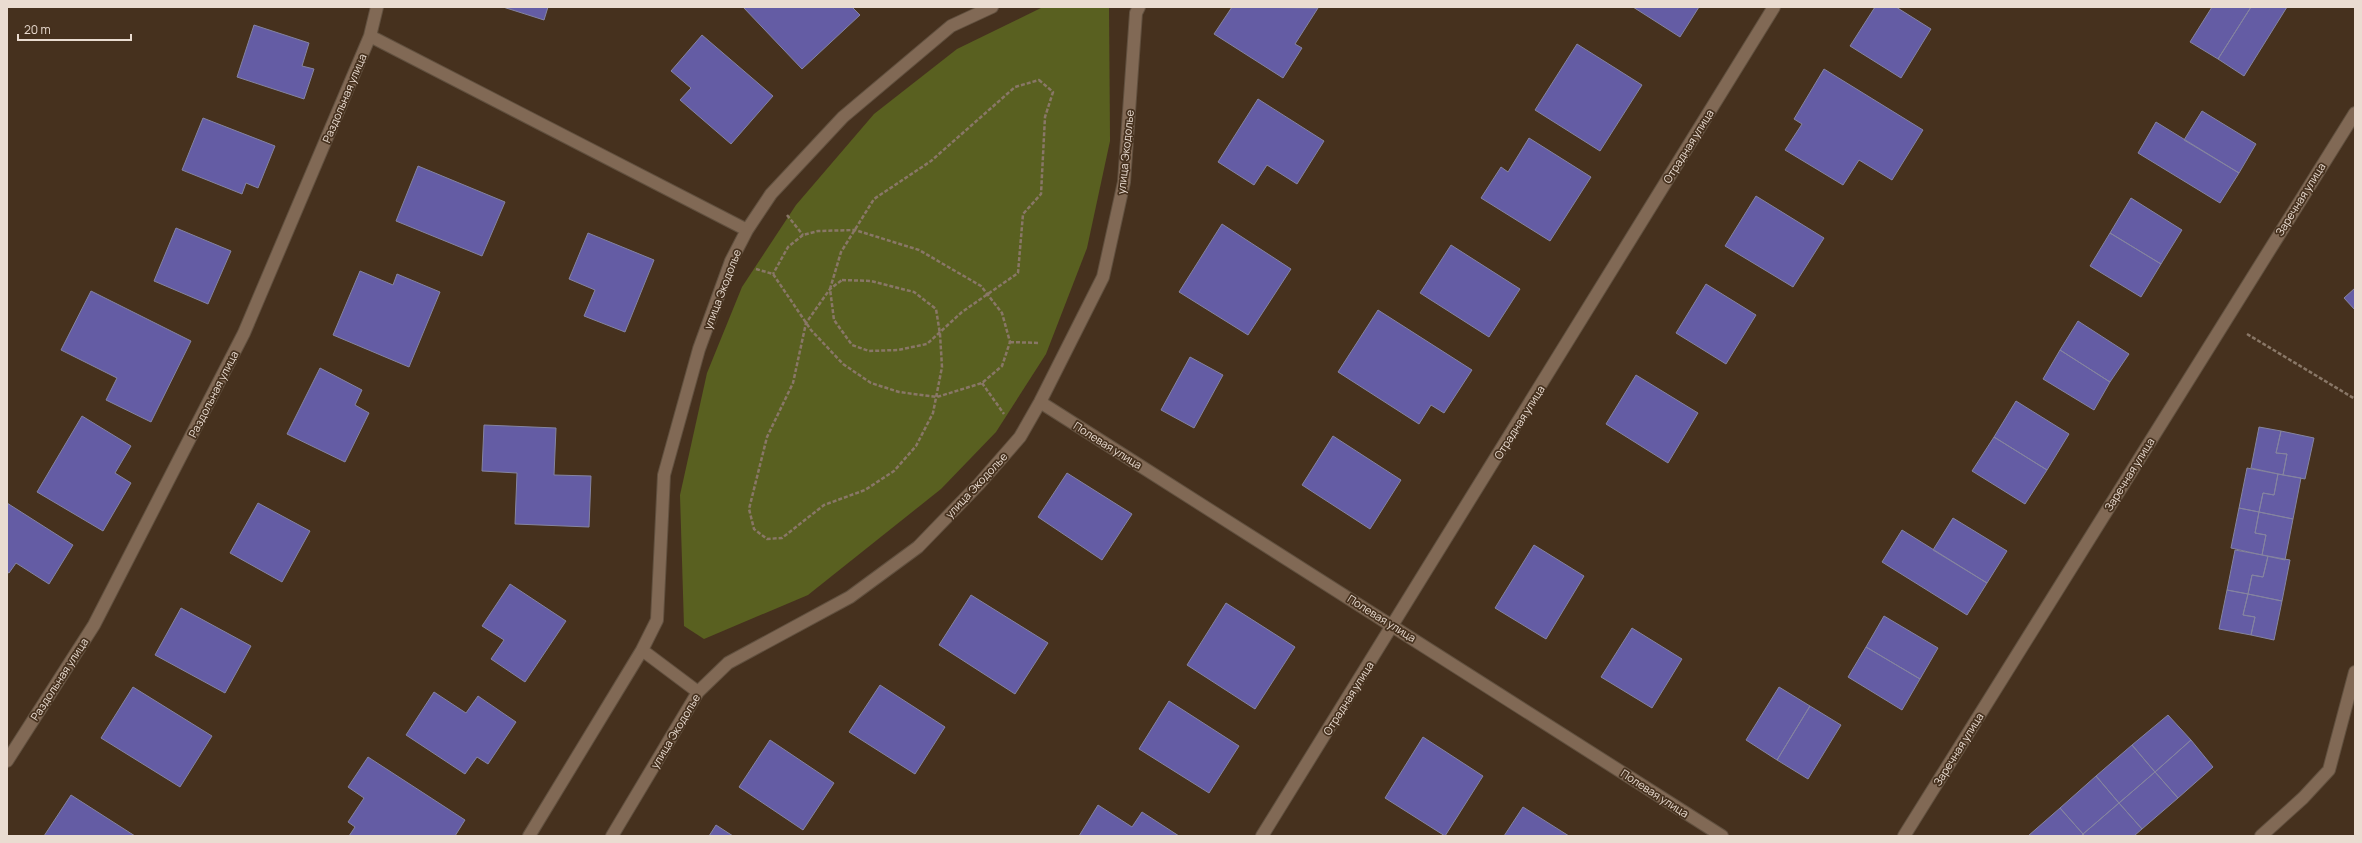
<svg xmlns="http://www.w3.org/2000/svg" width="2362" height="843" viewBox="0 0 2362 843" font-family="Manrope,sans-serif">
<style>
.green{fill:#596020}
.building{fill:#645ca4;stroke:#8584a0}
.lines{fill:none;stroke-linecap:round;stroke-linejoin:round}
.minor-casing{stroke:#61503f;stroke-width:14}
.path{stroke:#897767;stroke-width:2.5;stroke-dasharray:4 2;stroke-linecap:butt}
.minor{stroke:#816955;stroke-width:12}
.labels{text-anchor:middle;dominant-baseline:central;stroke-width:3.5;stroke-linejoin:round;paint-order:stroke}
.street-label{font-size:11px;fill:#eadcd1;stroke:#46311e}
</style>
<rect width="100%" height="100%" fill="#46311e"/>
<path class="green" d="M1043,7H1109L1110,141L1087,248L1046,354L996,432L941,489L808,595L704,639L684,626L680,495L707,373L742,287L796,205L874,114L957,49Z"/>
<path class="building" d="M503,7H548L544,20Z
M743,7H852L860,15L802,69Z
M1232,7L1318,8L1295,44L1302,48L1283,78L1214,34Z
M1633,7H1699L1680,37Z
M1875,7H1896L1931,29L1901,78L1850,46Z
M2212,7H2251L2218,59L2190,42Z
M2251,7H2287L2244,76L2218,59Z
M254,25L309,43L302,66L314,69L304,99L237,77Z
M702,35L773,96L731,144L680,100L691,88L671,71Z
M1577,44L1642,85L1600,151L1535,110Z
M1824,69L1923,130L1892,180L1859,160L1843,185L1785,150L1802,124L1794,119Z
M1258,99L1324,141L1297,184L1267,165L1254,185L1218,162Z
M2202,111L2256,144L2239,173L2184,140Z
M203,118L275,146L258,188L246,183L242,194L182,170Z
M2156,122L2239,173L2220,203L2138,153Z
M1529,138L1591,177L1550,241L1481,198L1501,167L1508,172Z
M418,166L505,202L482,256L396,221Z
M1756,196L1824,238L1793,287L1725,246Z
M2131,198L2182,230L2161,264L2110,233Z
M1222,224L1291,269L1248,335L1179,292Z
M176,228L231,251L208,304L154,281Z
M588,233L654,260L625,332L584,316L595,290L569,279Z
M2110,233L2161,264L2141,297L2090,266Z
M1451,245L1520,289L1489,337L1420,293Z
M360,271L393,285L397,274L440,292L409,367L333,335Z
M1706,284L1756,315L1726,364L1676,333Z
M2355,288V310L2344,298Z
M91,291L191,341L151,422L106,400L117,378L61,350Z
M1378,310L1472,370L1444,413L1431,405L1419,424L1338,372Z
M2078,321L2129,354L2110,382L2060,350Z
M2060,350L2110,382L2094,410L2043,379Z
M1190,357L1223,375L1194,428L1161,410Z
M320,368L362,390L355,405L369,413L345,462L287,434Z
M1636,375L1698,413L1668,463L1606,424Z
M2016,401L2069,434L2047,470L1994,437Z
M82,416L131,446L115,473L131,483L103,531L37,492Z
M484,425L556,428L554,475L591,476L589,527L515,524L517,473L482,471Z
M2259,427L2281,431L2276,453L2287,454L2283,475L2251,468Z
M2281,431L2314,438L2305,479L2283,475L2287,454L2276,453Z
M1333,436L1401,480L1370,529L1302,485Z
M1994,437L2047,470L2025,504L1972,471Z
M2247,468L2278,474L2274,495L2263,493L2259,512L2239,508Z
M1067,473L1132,514L1102,560L1038,517Z
M2278,474L2301,478L2293,519L2259,512L2263,493L2274,495Z
M7,503L73,545L49,584L16,563L9,573L7,572Z
M258,503L310,531L282,582L230,553Z
M2239,508L2259,512L2255,533L2266,535L2262,555L2231,548Z
M2259,512L2293,519L2285,560L2262,555L2266,535L2255,533Z
M1953,518L2007,551L1987,583L1933,550Z
M1902,530L1987,583L1967,615L1882,562Z
M1534,545L1584,576L1546,639L1495,608Z
M2235,550L2268,556L2263,577L2252,575L2248,594L2227,590Z
M2268,556L2290,560L2282,601L2248,594L2252,575L2263,577Z
M510,584L566,621L525,682L491,659L504,640L482,626Z
M2227,590L2248,594L2243,615L2255,617L2251,635L2219,629Z
M2248,594L2282,601L2274,640L2251,635L2255,617L2243,615Z
M971,595L1048,643L1015,694L939,645Z
M1226,603L1295,647L1255,709L1187,665Z
M181,608L251,646L225,693L155,655Z
M1884,616L1938,648L1920,679L1866,647Z
M1632,628L1682,659L1652,708L1601,677Z
M1866,647L1920,679L1902,710L1848,677Z
M880,685L945,727L915,774L849,732Z
M133,687L212,736L180,787L101,738Z
M1779,687L1810,706L1777,760L1746,740Z
M434,692L466,713L478,696L516,722L488,764L477,757L465,774L406,735Z
M1169,701L1239,746L1209,793L1139,749Z
M1810,706L1841,725L1808,779L1777,760Z
M2168,715L2191,740L2155,772L2132,745Z
M1423,737L1483,776L1445,836L1385,798Z
M770,740L834,783L803,830L739,787Z
M2191,740L2213,767L2178,798L2155,772Z
M2132,745L2155,772L2119,803L2096,776Z
M368,757L465,820L455,836H349L355,827L348,822L364,798L348,787Z
M2155,772L2178,798L2142,829L2119,803Z
M2096,776L2119,803L2083,834L2060,808Z
M71,795L135,836H44Z
M2119,803L2142,829L2134,836H2085L2083,834Z
M1098,805L1132,827L1142,812L1179,836H1079Z
M1523,807L1569,836H1504Z
M2060,808L2083,834L2081,836H2028Z
M716,825L733,836H709Z"/>
<g class="lines">
<defs>
<path id="minor" d="M370,36L747,230
M1040,402L1722,836
M642,650L698,692
M7,761L94,625L244,333L370,36L377,7
M529,836L642,650L657,620L664,475L699,349L731,261L747,230L771,194L843,117L951,26L992,7
M612,836L698,692L728,663L850,597L918,547L979,484L1020,437L1040,402L1103,277L1124,182L1136,13L1139,7
M1262,836L1774,7
M1904,836L2355,113
M2261,836L2303,798L2329,770L2355,672"/>
</defs>
<use href="#minor" class="minor-casing"/>
<path class="path" d="M1039,80L1053,92L1045,117L1041,194L1023,214L1018,273L962,312L927,344L898,350L869,351L852,345L834,320L830,289L841,252L874,199L931,161L1015,87Z
M787,215L803,235
M756,269L773,274L811,330L843,364L871,383L899,392L937,397L982,383L1002,366L1010,342L1002,313L981,286L919,250L855,230L818,231L803,235L788,247L773,274
M842,280L871,281L914,292L936,309L940,334L942,367L933,413L916,446L894,471L865,490L824,505L782,538L767,539L754,529L749,509L767,437L793,383L806,323L830,289Z
M2247,334L2355,399
M1010,342L1039,343
M982,383L1004,414"/>
<use href="#minor" class="minor"/>
</g>
<g class="labels">
<g class="street-label">
<text transform="translate(344 98) rotate(-67)">Раздольная улица</text>
<text transform="translate(1688 146) rotate(-58)">Отрадная улица</text>
<text transform="translate(1125 152) rotate(-84)">улица Экодолье</text>
<text transform="translate(2300 199) rotate(-58)">Заречная улица</text>
<text transform="translate(722 289) rotate(-69)">улица Экодолье</text>
<text transform="translate(213 394) rotate(-63)">Раздольная улица</text>
<text transform="translate(1519 422) rotate(-58)">Отрадная улица</text>
<text transform="translate(1108 445) rotate(32)">Полевая улица</text>
<text transform="translate(2129 474) rotate(-58)">Заречная улица</text>
<text transform="translate(976 485) rotate(-47)">улица Экодолье</text>
<text transform="translate(1382 618) rotate(32)">Полевая улица</text>
<text transform="translate(59 679) rotate(-57)">Раздольная улица</text>
<text transform="translate(1348 698) rotate(-58)">Отрадная улица</text>
<text transform="translate(675 731) rotate(-59)">улица Экодолье</text>
<text transform="translate(1958 749) rotate(-58)">Заречная улица</text>
<text transform="translate(1655 793) rotate(33)">Полевая улица</text>
</g>
</g>
<rect width="2362" height="843" fill="none" stroke="#eadcd1" stroke-width="16"/>
<path d="M18 34v6h113v-6" fill="none" stroke="#eadcd1" stroke-width="2"/>
<text x="24" y="34" font-size="12" fill="#eadcd1" stroke="#46311e" stroke-width="3" paint-order="stroke">20 m</text>
</svg>
